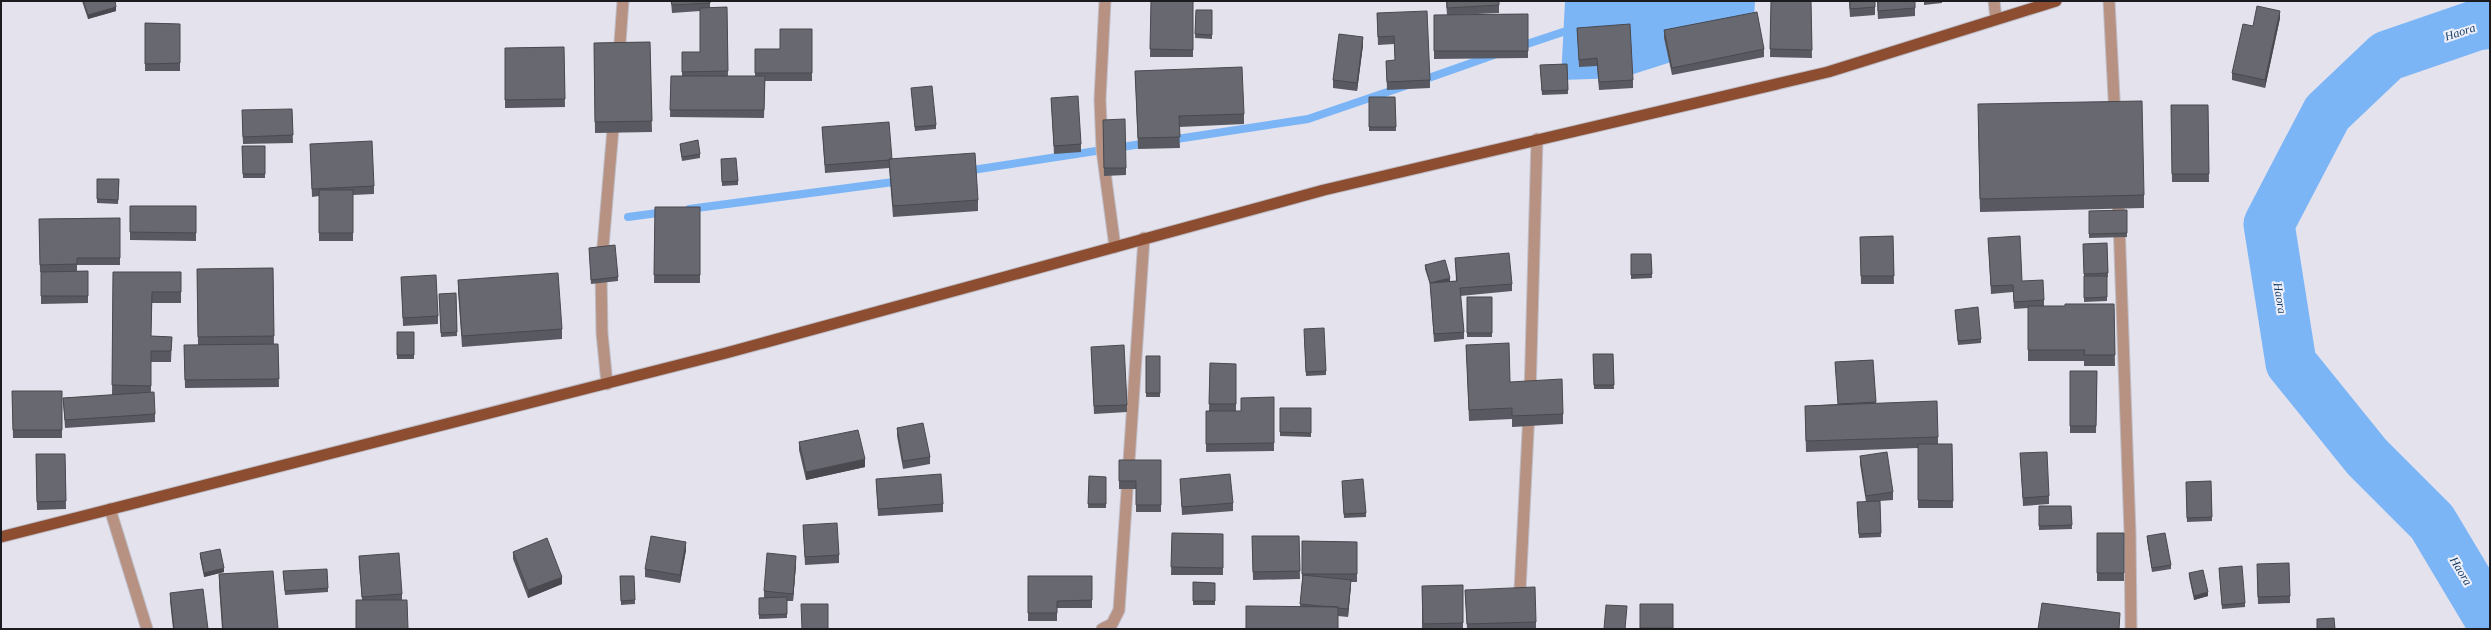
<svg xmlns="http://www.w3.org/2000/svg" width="2491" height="630" viewBox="0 0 2491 630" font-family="'Times New Roman',serif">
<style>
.water{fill:#7bb5f6}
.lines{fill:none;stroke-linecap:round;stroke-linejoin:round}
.stream{stroke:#7bb5f6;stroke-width:8}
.river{stroke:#7bb5f6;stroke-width:51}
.minor-casing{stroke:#bfbec8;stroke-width:13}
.primary-casing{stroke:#bfbec8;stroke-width:13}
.minor{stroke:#b79282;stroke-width:11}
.primary{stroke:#8c4d30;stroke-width:11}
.wall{fill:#595961}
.shaded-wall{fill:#49494f}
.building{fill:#686871;stroke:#49494f}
.labels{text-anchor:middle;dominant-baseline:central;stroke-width:4;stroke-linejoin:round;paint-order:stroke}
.water-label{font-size:12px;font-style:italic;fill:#153d67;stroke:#f0f0fa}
</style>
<rect width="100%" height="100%" fill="#e3e2ed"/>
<path class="water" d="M1565,1H1755L1753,36L1621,78L1561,80Z"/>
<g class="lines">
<path class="stream" d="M1518,47L1563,32
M1420,81L1494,55
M1170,140L1308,119L1405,86
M966,171L1148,143
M689,209L901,181
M628,217L665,212"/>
<path class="river" d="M2490,23L2477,25L2387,56L2327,113L2269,224L2291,363L2367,457L2432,522L2490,619"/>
<defs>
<path id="minor" d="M1105,1L1100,99L1102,150L1115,247
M1994,1L1996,19
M2109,1L2115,117
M619,56L623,1
M2118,194L2130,533L2131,629
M607,384L602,333L601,270L614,117
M1530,395L1537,139
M110,509L147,629
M1102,629L1112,624L1119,610L1144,238
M1518,629L1529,412"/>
<path id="primary" d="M1,537L726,353L1324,190L1828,72L2056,1"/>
</defs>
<use href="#minor" class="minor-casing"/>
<use href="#primary" class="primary-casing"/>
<use href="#minor" class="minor"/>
<use href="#primary" class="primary"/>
</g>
<path class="wall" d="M48,1H76V2Z
M82,1H115L116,11L88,19Z
M671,1H710V8L727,7L728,76H755V49H780L812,29V81H765L764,118L670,117L671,76H682V52H700V11L672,13Z
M1151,1H1193V57H1150Z
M1446,1H1499V13L1455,15L1528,14V58L1434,59V15H1447Z
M1771,1H1811L1812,58L1770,57Z
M1849,1H1875V15L1850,17Z
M1877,1H1915V16L1878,19Z
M1924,1H1942V3L1924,5Z
M1196,10H1212V39L1195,38Z
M1377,13L1430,80V88L1387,90L1386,61L1395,60L1394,44L1378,45Z
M2280,18L2265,88L2232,80V73L2253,26Z
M145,23L180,24V71H145Z
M1577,28L1633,80V88L1599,90L1597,66L1579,67Z
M1664,30L1764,49V57L1672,75L1664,38Z
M650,42L652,132L595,133L594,43Z
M1363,45L1357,91L1333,88V80Z
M564,47L565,107L505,108V48Z
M1567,64L1568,94L1542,95L1540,65Z
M1135,71L1244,114V124L1179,127L1180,148L1138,149Z
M911,88L936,125V129L915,131Z
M1369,97H1395L1396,131H1369Z
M1051,98L1081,144V152L1054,154Z
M2171,105H2208L2209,182H2172Z
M292,109L293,143L243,144L242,118Z
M1978,117L2144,195V208L1980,212Z
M1103,120L1126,168V175L1104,176Z
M822,127L892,159L978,200V211L893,217L889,168L825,173Z
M310,144L374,186V194L353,195V241H319V196L312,197Z
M680,144L700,154V158L682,161L680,148Z
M242,146H265V178H243Z
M721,159L738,181V185L722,186Z
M97,179H119L118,204L97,203Z
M130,206H196V241L130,240Z
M655,207H700V283H654Z
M2127,210V237L2089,238V211Z
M120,218V265H77V271H88V303L41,304V272H40L39,219Z
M1893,236L1894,284H1861L1860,237Z
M1988,238L2022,281L2044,300V306H2065L2114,304L2115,366H2084V361H2028V308L2014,309L2013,292L1991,294Z
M2107,243L2108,277H2107V301L2084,302V276L2083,244Z
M589,248L618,277V281L591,284Z
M1631,254H1651L1652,278L1631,279Z
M1455,258L1512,284V291L1460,296L1464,332V339L1434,342L1430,284L1425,269V265L1450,281H1456Z
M273,268L274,344H278L279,387L185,388L184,345H198L197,269Z
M113,272H181V303H152L151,336L172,337L171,362H151V393L155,414V422L65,428L63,398L112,395Z
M401,277L438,316V324L403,326Z
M458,280L562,329V339L462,347L458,291Z
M456,293L457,336L441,337L439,294Z
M1467,297H1492V337H1467Z
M1955,310L1981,339V343L1958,345Z
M397,332H414V359H397Z
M1304,333L1326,371V375L1306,376Z
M1466,345L1510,382L1563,414V424L1512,427V419L1469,421Z
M1091,347L1127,405V412L1094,414Z
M1593,354H1613L1614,389H1594Z
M1146,356H1160V397H1146Z
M1873,360L1876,403L1938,437V444H1952L1953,508H1918V448L1806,452L1805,406L1838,404L1835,362Z
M1210,363L1236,364V411H1241L1274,397V451L1206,452V411H1209Z
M2070,371H2097L2096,433H2070Z
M12,391H62V438H13Z
M1280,408H1311V437L1280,436Z
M897,428L930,457V464L903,469L897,436Z
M799,442L865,467L806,480L799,450Z
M2020,453L2049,496V504L2023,506Z
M36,454H65L66,509L37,510Z
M1860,456L1893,492V500L1880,501L1881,537L1859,538L1857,506L1866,502L1860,464Z
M1119,460H1161V512H1136V489H1119Z
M1089,476L1106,477V508H1088Z
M876,479L943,504V512L878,516Z
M1180,479L1233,503V511L1182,515Z
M2211,481L2212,521L2187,522L2186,482Z
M1342,485L1366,513V517L1344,518Z
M2039,506H2071L2072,529L2039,530Z
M803,525L839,555V563L805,565Z
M1172,533L1223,534V575H1171Z
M2097,533H2124V581H2097Z
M1252,536H1299L1300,579L1253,580Z
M2147,536L2171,565V569L2152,572L2147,540Z
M1302,541L1357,542V582H1351L1348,617L1338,616L1300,606L1302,582Z
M686,550L680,583L645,577V569Z
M513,552L562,584L528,598L513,559Z
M200,553L224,572L204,577L200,557Z
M359,556L402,594V600H362L359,564Z
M796,564L793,601H787V618L759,619V598H764V591Z
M2219,568L2245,603V607L2222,609Z
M283,571L328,588V592L285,595Z
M2257,572L2290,596V603L2258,604Z
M2189,573L2208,596L2194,600L2189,577Z
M219,574L278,629H222L219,585Z
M620,576H634L635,604L621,605Z
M1028,576H1092V608H1057V621H1028Z
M1193,582L1215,583V605H1193Z
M1463,585V629H1422V586Z
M1465,590L1536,622V629H1467Z
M170,593L208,629H173L170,601Z
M1640,604H1673V629H1640Z"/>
<path class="shaded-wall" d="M116,7V11L88,19V15Z
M2280,11V18L2265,88V80Z
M1363,37V45L1357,91V83Z
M1450,278V282L1430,283Z
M865,459V467L806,480V472Z
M686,542V550L680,583V575Z
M796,556V564L793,601V594Z
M224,568V572L204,577V573Z
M562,577V584L528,598V590Z
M1351,580V587L1348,617V609Z
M2208,592V596L2194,600V596Z"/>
<path class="building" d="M83,1H115L116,7L88,15Z
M671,1H710V3L672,5Z
M1151,1H1193V50L1150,49Z
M1447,1H1499V5L1447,8Z
M1771,1H1811L1812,50L1770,49Z
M1850,1H1875V7L1850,9Z
M1878,1H1915V8L1878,11Z
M2257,6L2280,11L2265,80L2232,73L2243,24L2253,26Z
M727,7L728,71L682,72V52H700V8Z
M1196,10H1212V35L1195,34Z
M1427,11L1430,80L1387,82L1386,61L1395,60L1394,36L1378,37L1377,13Z
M1757,12L1764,49L1672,68L1664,30Z
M1528,14V51H1434V15Z
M145,23L180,24V63L145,64Z
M1630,24L1633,80L1599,82L1597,58L1579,60L1577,28Z
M780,29H812V73H755V49H780Z
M1339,34L1363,37L1357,83L1333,80Z
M650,42L652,121L595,122L594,43Z
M564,47L565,99L505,100V48Z
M1567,64L1568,90L1542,91L1540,65Z
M1242,67L1244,114L1179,116L1180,137L1138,138L1135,71Z
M671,76H765L764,110H670Z
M932,86L936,125L915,127L911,88Z
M1078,96L1081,144L1054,146L1051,98Z
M1369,97H1395L1396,127H1369Z
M2142,101L2144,195L1980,199L1978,104Z
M2171,105H2208L2209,174H2172Z
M292,109L293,135L243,137L242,110Z
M1125,119L1126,168H1104L1103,120Z
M889,122L892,159H889V160L825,165L822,127Z
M698,140L700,154L682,157L680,144Z
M372,141L374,186L312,189L310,144Z
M242,146H265V174H243Z
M975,153L978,200L893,206L889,159Z
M736,158L738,181L722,182L721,159Z
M97,179H119L118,200L97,199Z
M319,190H353V233H319Z
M130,206H196V233L130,232Z
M655,207H700V275H654Z
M2127,210V233L2089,234V211Z
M120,218V258H77V264L40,265L39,219Z
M1893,236L1894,276H1861L1860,237Z
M2020,236L2022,281L2043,280L2044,300L2014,302L2013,285L1991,286L1988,238Z
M2107,243L2108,273L2084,274L2083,244Z
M615,245L618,277L591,280L589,248Z
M1509,253L1512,284L1460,288L1464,332L1434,334L1430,283L1457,281L1455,258Z
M1631,254H1651L1652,274L1631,275Z
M1445,260L1450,278L1430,283L1425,265Z
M273,268L274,336L198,337L197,269Z
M88,271V296H41V272Z
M113,272H181V292H152L151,336L172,337L171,351H151V386L112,385Z
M558,273L562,329L462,336L458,280Z
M436,275L438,316L403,318L401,277Z
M2084,276H2107V297L2084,298Z
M456,293L457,332L441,333L439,294Z
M1467,297H1492V333H1467Z
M2065,304H2114L2115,355H2084L2085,350H2028V306H2065Z
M1978,307L1981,339L1958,341L1955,310Z
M1324,328L1326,371L1306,372L1304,329Z
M397,332H414V355H397Z
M1509,343L1510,382L1562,379L1563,414L1512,416V408L1469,410L1466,345Z
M278,344L279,379L185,380L184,345Z
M1124,345L1127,405L1094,406L1091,347Z
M1593,354H1613L1614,385H1594Z
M1146,356H1160V393H1146Z
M1873,360L1876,402L1838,404L1835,362Z
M1210,363L1236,364V404H1209Z
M2070,371H2097L2096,426H2070Z
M12,391H62V430H13Z
M154,392L155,414L65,420L63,398Z
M1274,397V443L1206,444V411H1241V398Z
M1937,401L1938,437L1806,441L1805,406Z
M1280,408H1311V433L1280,432Z
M923,423L930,457L903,461L897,428Z
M858,430L865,459L806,472L799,442Z
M1918,444H1952L1953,501L1918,500Z
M1887,452L1893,492L1866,496L1860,456Z
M2047,452L2049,496L2023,498L2020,453Z
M36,454H65L66,501L37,502Z
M1119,460H1161V505H1136V481H1119Z
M941,474L943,504L878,509L876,479Z
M1230,474L1233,503L1182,507L1180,479Z
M1089,476L1106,477V504H1088Z
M1363,479L1366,513L1344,514L1342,481Z
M2211,481L2212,517L2187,518L2186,482Z
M1880,501L1881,533L1859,534L1857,502Z
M2039,506H2071L2072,525L2039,526Z
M837,523L839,555L805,557L803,525Z
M1172,533L1223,534V568L1171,567Z
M2097,533H2124V573H2097Z
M2165,533L2171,565L2152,568L2147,536Z
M651,536L686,542L680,575L645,569Z
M1252,536H1299L1300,571L1253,572Z
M547,538L562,577L528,590L513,552Z
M1302,541L1357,542V574H1302Z
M220,549L224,568L204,573L200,553Z
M399,553L402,594L362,597L359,556Z
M767,553L796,556L793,594L764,591Z
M2289,563L2290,596L2258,597L2257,564Z
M2242,566L2245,603L2222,605L2219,568Z
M327,569L328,588L285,591L283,571Z
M2203,570L2208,592L2194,596L2189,573Z
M273,571L278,629H223L219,574Z
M1303,575L1351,580L1348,609L1338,608V607L1320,606L1300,604Z
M620,576H634L635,600L621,601Z
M1028,576H1092V600L1057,601V613H1028Z
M1193,582L1215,583V601H1193Z
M1463,585V623L1423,624L1422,586Z
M1535,587L1536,622L1467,624L1465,590Z
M203,589L208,629H174L170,593Z
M787,597V614L759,615V598Z
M356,600H407L408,629H356Z
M2042,603L2120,613L2119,629H2038Z
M801,604H828V629H802Z
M1640,604H1673V628H1640Z
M1606,605L1627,606L1625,629H1604Z
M1246,606L1338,607V629H1246Z
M2334,618L2335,629H2317V619Z"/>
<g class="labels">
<g class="water-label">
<text transform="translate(2460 32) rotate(-18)">Haora</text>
<text transform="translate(2280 298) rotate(81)">Haora</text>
<text transform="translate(2461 571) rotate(59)">Haora</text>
</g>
</g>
<rect width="2491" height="630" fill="none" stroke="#1c1c20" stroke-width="4"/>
</svg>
